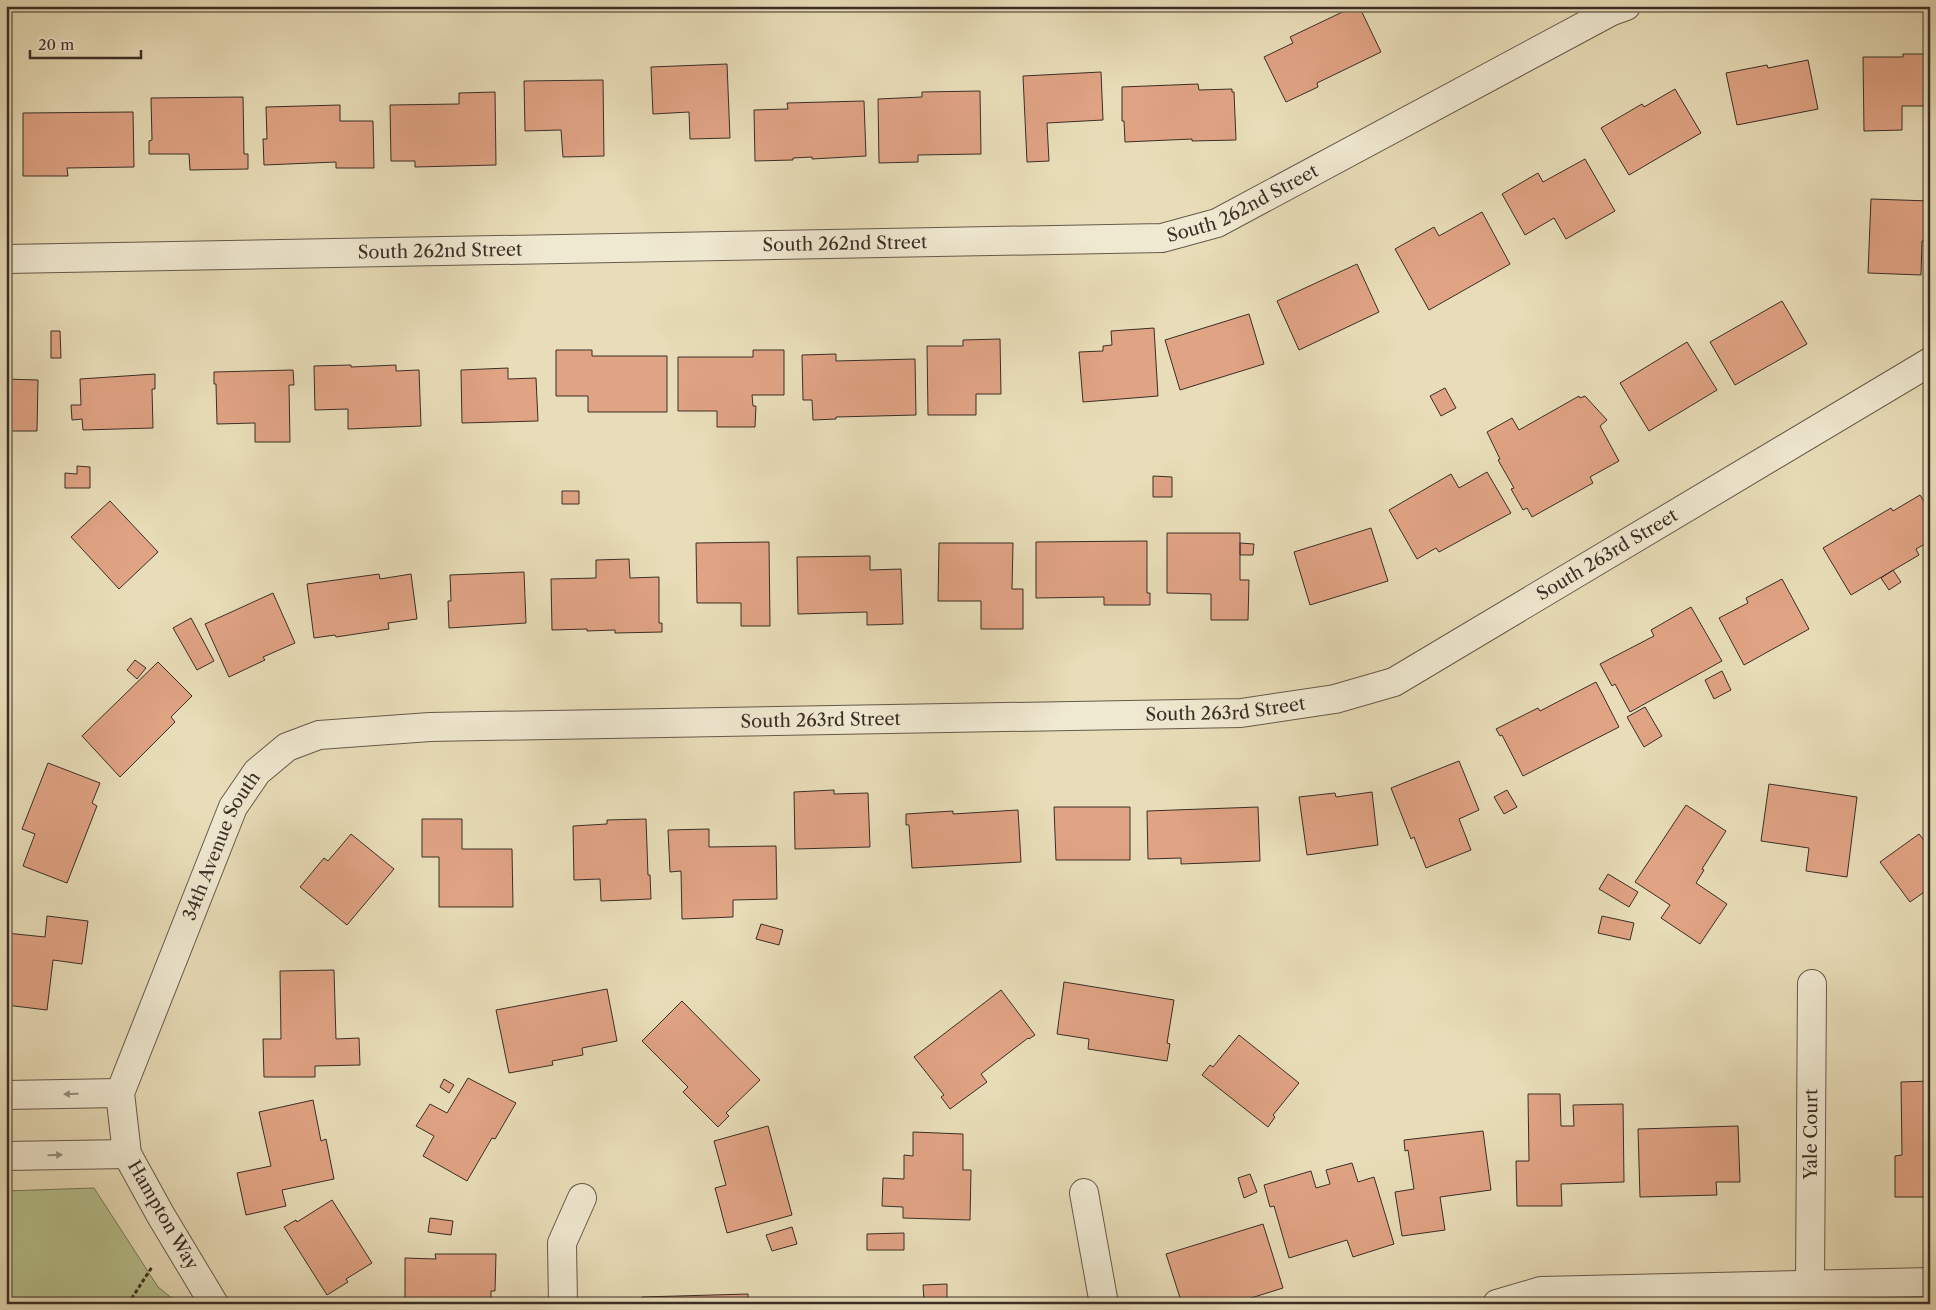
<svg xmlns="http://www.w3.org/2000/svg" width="1936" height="1310" viewBox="0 0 1936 1310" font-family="'Libre Caslon Text',serif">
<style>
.green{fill:#b6c18e;stroke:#78785a}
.building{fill:#e0a384;stroke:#3a2e27}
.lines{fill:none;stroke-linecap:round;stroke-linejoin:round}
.street-casing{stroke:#665a4b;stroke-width:30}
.path{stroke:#3a2e27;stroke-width:3;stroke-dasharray:4 2.5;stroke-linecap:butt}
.street{stroke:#f0e9d1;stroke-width:28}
.oneway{fill:#958c7c}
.labels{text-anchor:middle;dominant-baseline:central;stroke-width:4;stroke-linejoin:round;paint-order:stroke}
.street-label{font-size:18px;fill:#3a2e27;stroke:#f0e9d1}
</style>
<rect width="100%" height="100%" fill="#e8ddb8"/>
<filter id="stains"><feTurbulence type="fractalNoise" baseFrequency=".004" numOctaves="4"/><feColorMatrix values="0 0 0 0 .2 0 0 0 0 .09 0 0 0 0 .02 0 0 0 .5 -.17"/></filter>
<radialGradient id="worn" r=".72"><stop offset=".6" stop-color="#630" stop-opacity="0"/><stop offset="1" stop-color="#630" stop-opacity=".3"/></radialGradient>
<path class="green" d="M94,1188L158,1287L179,1304H6V1191Z"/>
<path class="building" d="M1355,6H1359L1381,52L1317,83L1318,87L1286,102L1264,57L1293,43L1290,37Z
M1903,54H1930V106H1902V130L1864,131L1863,57H1903Z
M1808,60L1818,109L1737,125L1726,73L1767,65L1768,68Z
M727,64L730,138L690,139L689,112L653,114L651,67Z
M1101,72L1103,120L1047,123L1049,161L1027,162L1023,76Z
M603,80L604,156L563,157L561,130L525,131L524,81Z
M1198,84L1199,90L1232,89V92H1234L1236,140L1192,141V139L1125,142L1124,121H1122V87Z
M1675,89L1701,133L1629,175L1601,128L1642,104L1644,107Z
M980,91L981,154L918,155V162L879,163L878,99L922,97V92Z
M495,92L496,165L415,167V161H391L390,105L459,104V93Z
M243,97L244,154H248V169L190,170L189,154H149V141L152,140L151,98Z
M864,101L866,156L812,159V157L793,158V160L755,161L754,110L788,109L787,103Z
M340,105V121H373L374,168H336V162L264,165L263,139H267L266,107Z
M133,112L134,167L67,168L68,176H23V113Z
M1585,159L1615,211L1566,239L1554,218L1525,235L1502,194L1538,173L1543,182Z
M1871,199L1930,201L1928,241H1922L1921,275L1868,273Z
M1482,212L1510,264L1429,310L1395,249L1434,227L1439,236Z
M1357,264L1379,312L1299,350L1277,301Z
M1782,301L1807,344L1735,385L1710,342Z
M1249,314L1264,364L1180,390L1165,340Z
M1154,328L1158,396L1083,402L1079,352L1103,351V346L1112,345L1111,331Z
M51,331H60L61,358H51Z
M1000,339L1001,394H976V415H928L927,346H963V340Z
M1687,342L1717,390L1649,431L1620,383Z
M556,350H592V356H667V412H588V396H556Z
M753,350H784V395H752L753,406H756L755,427H717V411H678V357H753Z
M836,354V361L915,359L916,415L836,417V419L813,420L812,400H803L802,355Z
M351,365V367L396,365V371L419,370L421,426L348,429V409L315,410L314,366Z
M508,368V379L536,378L538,421L462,423L461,370Z
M293,370L294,385H289L290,442H255V423L217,424L216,384H214V372Z
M155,374V389H152L153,428L83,430L82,419L72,420L71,405H81L80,379Z
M6,379L38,380L37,431H6Z
M1445,388L1456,408L1441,416L1430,396Z
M1579,396L1580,398L1585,396L1607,420L1600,426L1619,461L1590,477L1593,483L1532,517L1527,508L1523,510L1511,489L1514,488L1498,460L1500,459L1487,432L1512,418L1519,430Z
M77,466L90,467V488H65V473L77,474Z
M1487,472L1511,513L1439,552L1436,548L1417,559L1389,510L1451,474L1459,488Z
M1153,476L1172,477V497H1153Z
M562,491H579V504H562Z
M1920,495L1930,511V541L1916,549L1919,555L1851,595L1823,548L1891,508L1893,511Z
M110,501L158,552L119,589L71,537Z
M1371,528L1388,581L1310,605L1294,552Z
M1167,533H1240V580H1249L1248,620H1211V594L1167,593Z
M1147,541V593H1150V605H1104V597L1036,598V542Z
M769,542L770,626H741V603H697L696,543Z
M939,543H1013L1012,589H1023V629H981V601H938Z
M1240,543L1254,544L1253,555H1240Z
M870,556V570L901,569L903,624L867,625V612L798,614L797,557Z
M629,559L630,578L659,577V623H662V632L615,633V630L587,631V629L552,630L551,579L596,578V560Z
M1893,570L1901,582L1889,590L1881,578Z
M524,572L526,623L449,628L448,601H451L450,575Z
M379,574L380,579L411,574L417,619L388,623L389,629L336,637L335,635L314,638L307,584Z
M1782,579L1809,629L1744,665L1719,618L1748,603L1746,598Z
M273,593L295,643L263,657L265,660L229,677L205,624Z
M1691,607L1722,661L1630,712L1615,684L1612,686L1600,664L1654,636L1651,630Z
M191,618L214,661L197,670L173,628Z
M135,660L146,668L137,679L127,670Z
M158,662L192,696L171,717L175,722L120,777L82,736Z
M1722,671L1731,690L1714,699L1705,680Z
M1596,682L1619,727L1523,776L1502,735L1500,736L1496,729L1538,708L1540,711Z
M1645,707L1662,736L1644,747L1627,717Z
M1459,761L1479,810L1459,819L1471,850L1426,868L1414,837L1411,839L1391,788Z
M48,763L100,783L92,803L97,806L67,883L23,866L35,834L22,829Z
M1769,784L1857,797L1847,877L1806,871L1809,848L1761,841Z
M834,790V794L868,793L870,847L795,849L794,792Z
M1507,790L1517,807L1504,814L1494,797Z
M1372,792L1378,845L1307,855L1299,797L1335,793L1336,797Z
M1686,805L1726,831L1702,869L1704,870L1696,883L1727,904L1700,944L1661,918L1670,905L1635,882Z
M1054,807H1130V860H1056Z
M1258,807L1260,861L1181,864V858L1148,859L1147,811Z
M1018,810L1021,862L912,868L909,825H906V814L953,811V814Z
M422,819H462V849H512L513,907H439V857H422Z
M646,819L648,875H650L651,899L601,901L600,879L574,880L573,826L607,824V820Z
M709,829V847L776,846L777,899L733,900V917L682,919L681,871L670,872L668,830Z
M351,834L394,869L347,925L300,887L324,858L328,861Z
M1919,834L1930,848V888L1910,902L1880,862Z
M1608,874L1638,892L1629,907L1599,889Z
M47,916L88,921L82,964L53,960L47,1010L6,1005V933L45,937Z
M1602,916L1634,923L1630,940L1598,933Z
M761,924L783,930L779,945L756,939Z
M334,970L336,1039L359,1038L360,1065L315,1066V1077H264L263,1039H281L280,971Z
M1064,982L1174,1000L1167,1043L1170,1044L1167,1061L1088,1049L1089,1039L1057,1034Z
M607,989L617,1041L582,1048L583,1055L552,1061L553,1065L509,1073L496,1010Z
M1001,990L1035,1035L1029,1039L1028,1038L981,1074L987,1082L950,1109L941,1097L944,1095L914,1057Z
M682,1001L760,1080L726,1113L729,1116L718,1127L683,1092L688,1087L642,1041Z
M1239,1035L1299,1083L1273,1115L1275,1117L1268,1127L1202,1075L1210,1065L1213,1067Z
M468,1078L516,1103L495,1139L492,1138L467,1181L423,1156L434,1136L416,1126L430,1104L447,1113Z
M444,1079L454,1085L449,1093L440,1087Z
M1930,1081V1197H1895V1156L1902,1155L1901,1082Z
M1528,1094H1560L1561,1126H1574L1573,1105L1623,1104L1624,1182L1561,1184L1562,1206H1517L1516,1161H1529Z
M313,1100L321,1141L326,1139L334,1179L282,1190L286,1206L246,1215L237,1173L271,1166L259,1112Z
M768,1126L792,1215L727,1233L715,1188L726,1185L714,1141Z
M1738,1126L1740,1182H1716L1717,1195L1640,1197L1638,1129Z
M1483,1131L1491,1190L1440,1197L1445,1230L1402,1236L1395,1192L1414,1189L1408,1150L1405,1151L1404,1140Z
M913,1132L963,1134V1170H971L970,1220L903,1218V1207L882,1206L883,1178L904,1179V1155L913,1156Z
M1352,1163L1358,1182L1374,1177L1394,1244L1353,1257L1347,1240L1289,1258L1274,1206L1270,1207L1264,1185L1311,1171L1316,1188L1330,1184L1326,1170Z
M1250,1174L1257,1192L1244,1198L1238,1178Z
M332,1200L372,1263L346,1279L348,1282L327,1295L284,1227L296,1220L297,1222Z
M430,1218L453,1221L451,1235L428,1232Z
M1263,1224L1283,1288L1232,1304H1207L1205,1298L1182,1304L1166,1254Z
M792,1227L797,1244L772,1251L766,1235Z
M904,1233V1250H867V1234Z
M435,1254H496L495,1291H491V1304H437V1299H405V1258L436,1259Z
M947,1284V1300H958V1302L1031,1301V1304H915V1301H924L923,1285Z
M748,1294V1304H642V1297Z"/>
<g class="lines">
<defs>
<g id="street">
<path id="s1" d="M6,259L1162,238L1217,223L1612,11L1626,6"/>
<path d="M6,1095L120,1093"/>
<path d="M6,1156L127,1154"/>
<path d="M1084,1193L1104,1304"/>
<path id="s2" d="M1810,1285L1812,984"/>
<path id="s3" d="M214,1304L160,1214L127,1154L120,1093L233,807L257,772L287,747L319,735L430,727L1241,713L1335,699L1394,682L1930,362"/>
<path d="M563,1304L562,1243L582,1198"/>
<path d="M1497,1304L1541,1291L1930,1282"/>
</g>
</defs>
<use href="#street" class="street-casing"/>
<path class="path" d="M128,1304L152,1267"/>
<use href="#street" class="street"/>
</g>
<defs><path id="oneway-solid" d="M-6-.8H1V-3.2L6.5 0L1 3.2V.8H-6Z" transform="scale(1.25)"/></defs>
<g class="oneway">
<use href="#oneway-solid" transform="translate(71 1094) rotate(179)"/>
<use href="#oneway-solid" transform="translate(55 1155) rotate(-1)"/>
</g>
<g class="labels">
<g class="street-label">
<text stroke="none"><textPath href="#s1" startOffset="1244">South 262nd Street</textPath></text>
<text stroke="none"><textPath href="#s1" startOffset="839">South 262nd Street</textPath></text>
<text stroke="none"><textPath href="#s1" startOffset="434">South 262nd Street</textPath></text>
<text stroke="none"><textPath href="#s3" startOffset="1985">South 263rd Street</textPath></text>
<text stroke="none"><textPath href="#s3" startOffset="1565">South 263rd Street</textPath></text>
<text stroke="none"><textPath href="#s3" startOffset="1160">South 263rd Street</textPath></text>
<text stroke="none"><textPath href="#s3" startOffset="502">34th Avenue South</textPath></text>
<text stroke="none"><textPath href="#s2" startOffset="151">Yale Court</textPath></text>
<text transform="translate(163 1215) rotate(60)">Hampton Way</text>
</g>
</g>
<rect width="1936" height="1310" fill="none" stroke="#e8ddb8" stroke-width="25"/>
<rect x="8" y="8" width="1921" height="1295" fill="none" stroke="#3a2e27" stroke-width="2.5"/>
<rect x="12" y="12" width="1911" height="1285" fill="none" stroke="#3a2e27"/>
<path d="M30 50v8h111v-8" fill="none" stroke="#3a2e27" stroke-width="2.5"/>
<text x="38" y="50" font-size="15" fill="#3a2e27" stroke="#f0e9d1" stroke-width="4" paint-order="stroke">20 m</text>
<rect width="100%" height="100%" filter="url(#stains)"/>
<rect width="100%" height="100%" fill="url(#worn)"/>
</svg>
